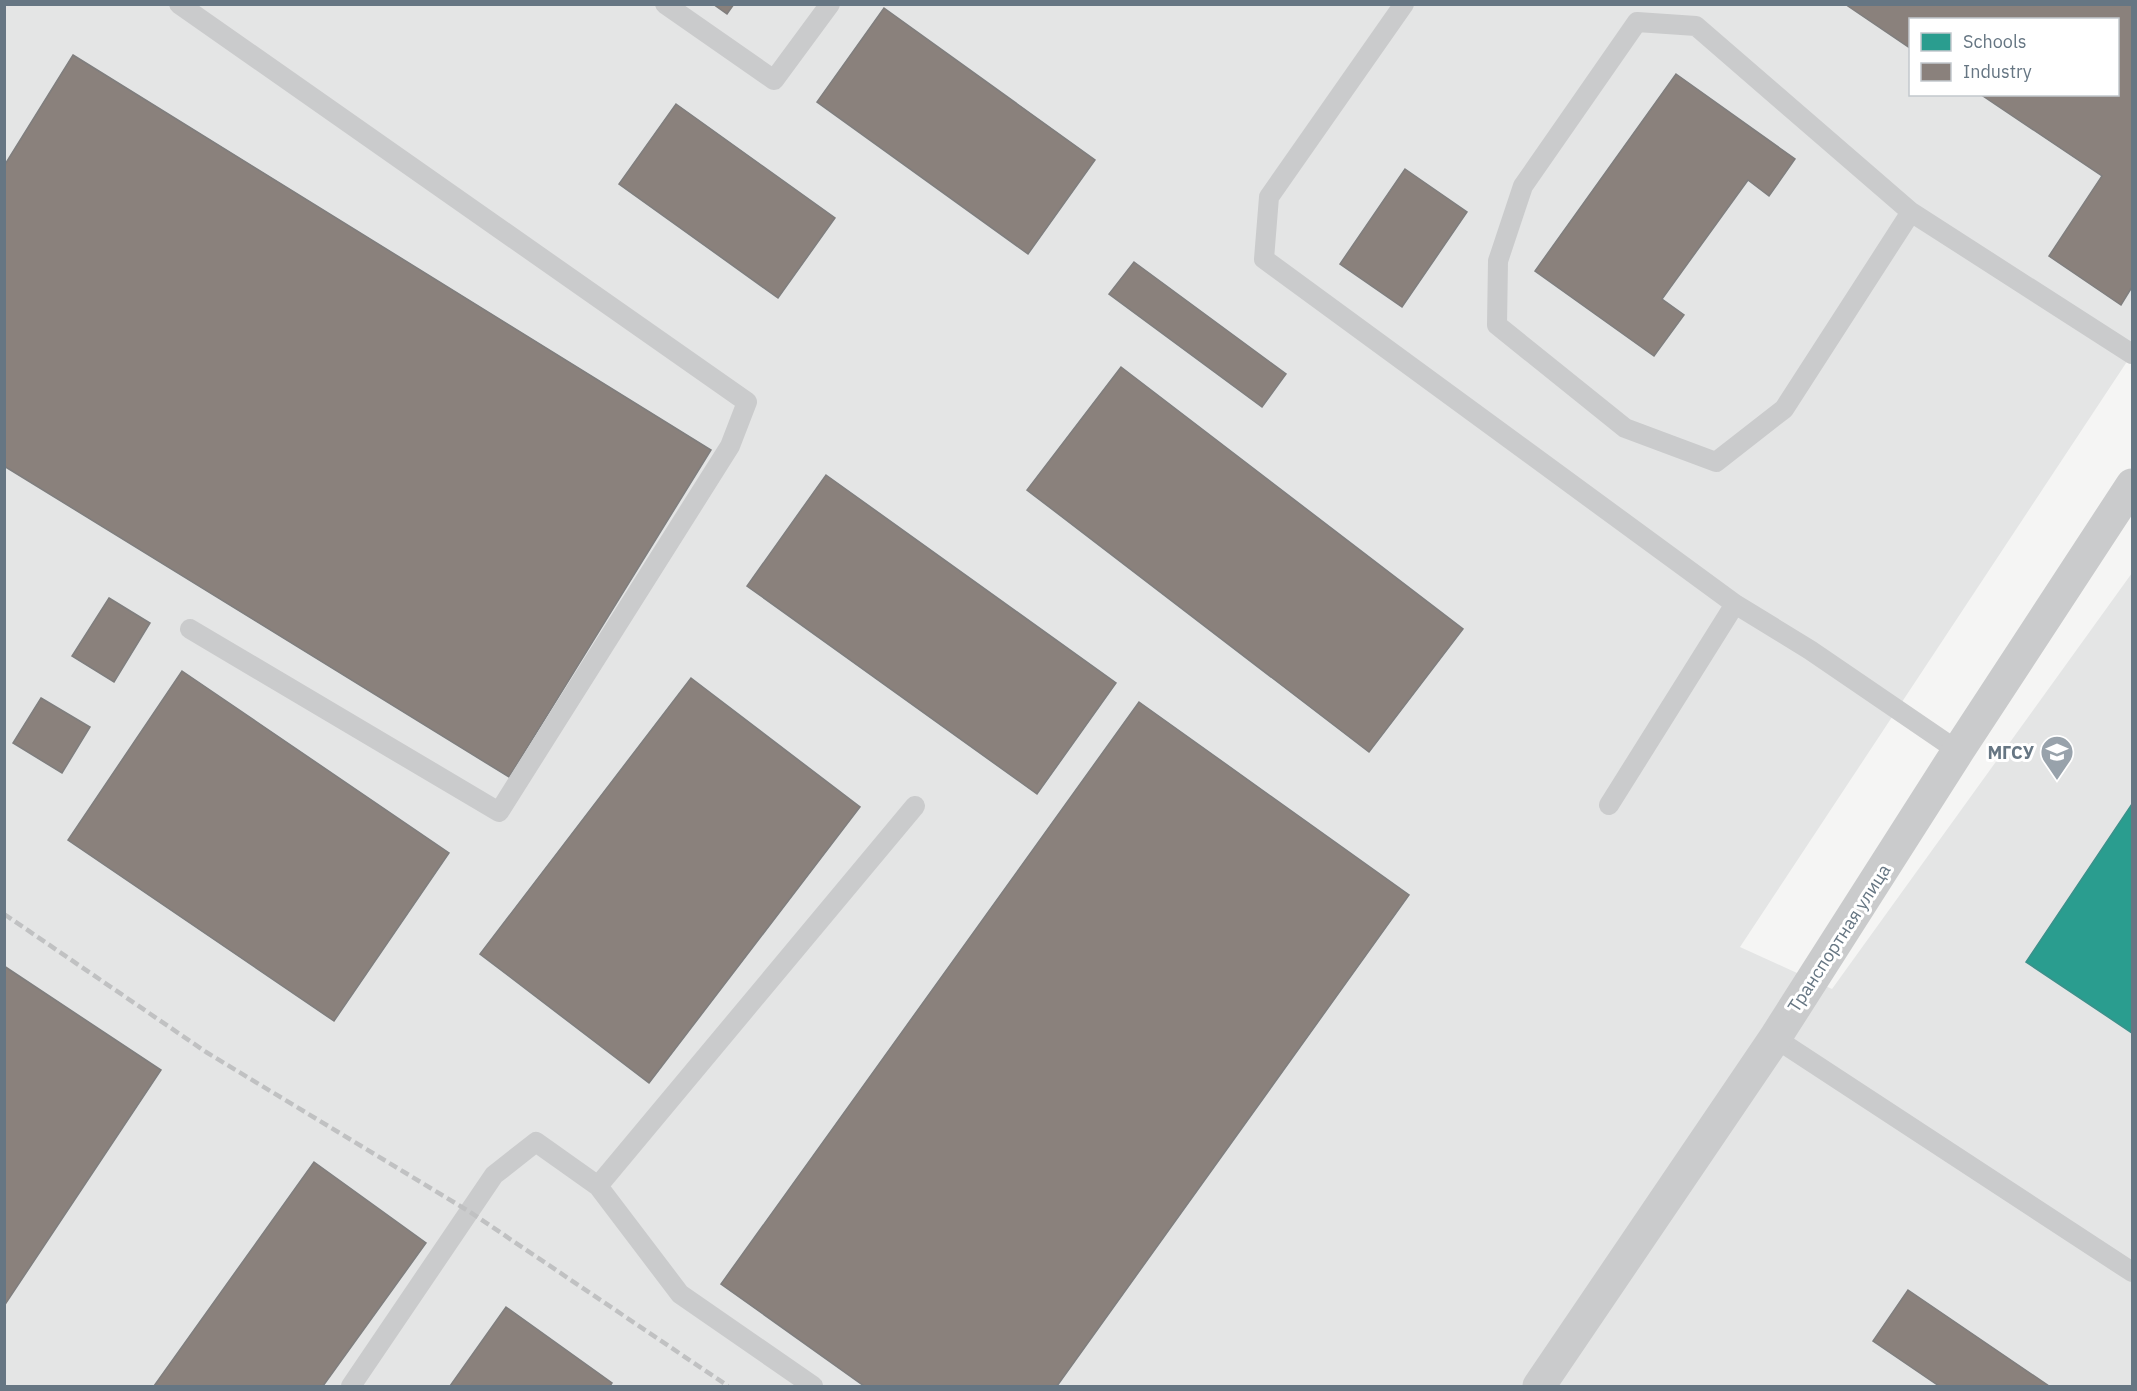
<svg xmlns="http://www.w3.org/2000/svg" width="2137" height="1391" viewBox="0 0 2137 1391" font-family="'IBM Plex Sans',sans-serif">
<style>
.built{fill:#e4e5e5;fill-rule:evenodd}
.schools{fill:#2a9d8f;stroke:#3c918b;stroke-width:1.5}
.industry{fill:#8a817c;stroke:#7f7e7e;stroke-width:1.5}
.lines{fill:none;stroke-linecap:round;stroke-linejoin:round}
.service{stroke:#cacbcc;stroke-width:20}
.minor{stroke:#cacbcc;stroke-width:33}
.rail{stroke:#c0c1c2;stroke-width:4.5;stroke-dasharray:9 4.5;stroke-linecap:butt}
.labels{text-anchor:middle;dominant-baseline:central;stroke-width:6;stroke-linejoin:round;paint-order:stroke}
.poi-label{font-size:18px;font-weight:bold;fill:#667683;stroke:#fff;text-anchor:end}
.street-label{font-size:18px;fill:#667683;stroke:#fff}
</style>
<rect width="100%" height="100%" fill="#f5f5f4"/>
<path class="built" d="M5,5H2132V354L1740,947L1832,989L2132,573V1386H5ZM1910,20H2118V94H1910Z"/>
<path class="schools" d="M2132,804V1033L2026,962Z"/>
<path class="industry" d="M713,4H734L727,14Z
M1845,4H2132V287L2121,305L2049,256L2102,176L1980,94H2118V20H1910V48Z
M884,8L1095,160L1028,254L817,102Z
M73,55L711,450L509,777L4,466V166Z
M1676,74L1795,159L1769,196L1748,180L1662,299L1684,315L1654,356L1535,271Z
M676,104L835,218L778,298L619,184Z
M1405,169L1467,212L1402,307L1340,264Z
M1134,262L1286,374L1262,407L1109,294Z
M1121,367L1463,629L1369,752L1027,490Z
M826,475L1116,683L1037,794L747,586Z
M109,598L150,623L114,682L72,656Z
M182,671L449,853L334,1021L68,840Z
M691,678L860,807L649,1083L480,954Z
M41,698L90,727L62,773L13,743Z
M1139,702L1409,895L1057,1386H864L721,1284Z
M4,966L161,1070L4,1306Z
M314,1162L426,1243L323,1386H154Z
M1908,1290L2049,1386H1939L1873,1341Z
M506,1307L612,1383L610,1386H450Z"/>
<g class="lines">
<path class="service" d="M179,4L747,402L730,446L499,812L190,629
M665,4L774,80L830,4
M1404,4L1269,197L1264,259L1735,604
M1911,212L1784,409L1716,462L1625,428L1497,325L1498,261L1523,186L1637,22L1696,26L1911,212L2132,354
M1609,805L1735,604L1810,650L1958,751
M1775,1038L2132,1272
M351,1386L494,1175L536,1142L598,1186
M813,1386L680,1294L598,1186L915,806"/>
<path class="minor" d="M1539,1386L1775,1038L1958,751L2132,485"/>
<path class="rail" d="M4,914L206,1052L470,1212L728,1386"/>
</g>
<defs>
<symbol id="university-pin" viewBox="-11 -11 22 30"><path d="M0 17L-7.5 6A9.5 9.5 0 1 1 7.5 6Z" fill="#98a2ab" stroke="#fff"/><path d="M0-5L7-2L0 1L-7-2ZM-4 1L0 2.5L4 1V4Q0 6-4 4Z" fill="#fff"/></symbol>
</defs>
<g fill-rule="evenodd">
<use href="#university-pin" x="2038" y="733" width="38" height="52"/>
</g>
<g class="labels">
<g class="poi-label">
<text x="2034" y="752">МГСУ</text>
</g>
<g class="street-label">
<text transform="translate(1839 938) rotate(-57)">Транспортная улица</text>
</g>
</g>
<rect width="2137" height="1391" fill="none" stroke="#667683" stroke-width="12"/>
<rect x="1909" y="18" width="210" height="78" fill="#ffffff" stroke="#c2c8cd" stroke-width="1.5"/>
<rect x="1921" y="33" width="30" height="18" fill="#2a9d8f" stroke="#c2c8cd" stroke-width="1.5"/>
<text x="1963" y="48" font-size="18" fill="#667683">Schools</text>
<rect x="1921" y="63" width="30" height="18" fill="#8a817c" stroke="#c2c8cd" stroke-width="1.5"/>
<text x="1963" y="78" font-size="18" fill="#667683">Industry</text>
</svg>
